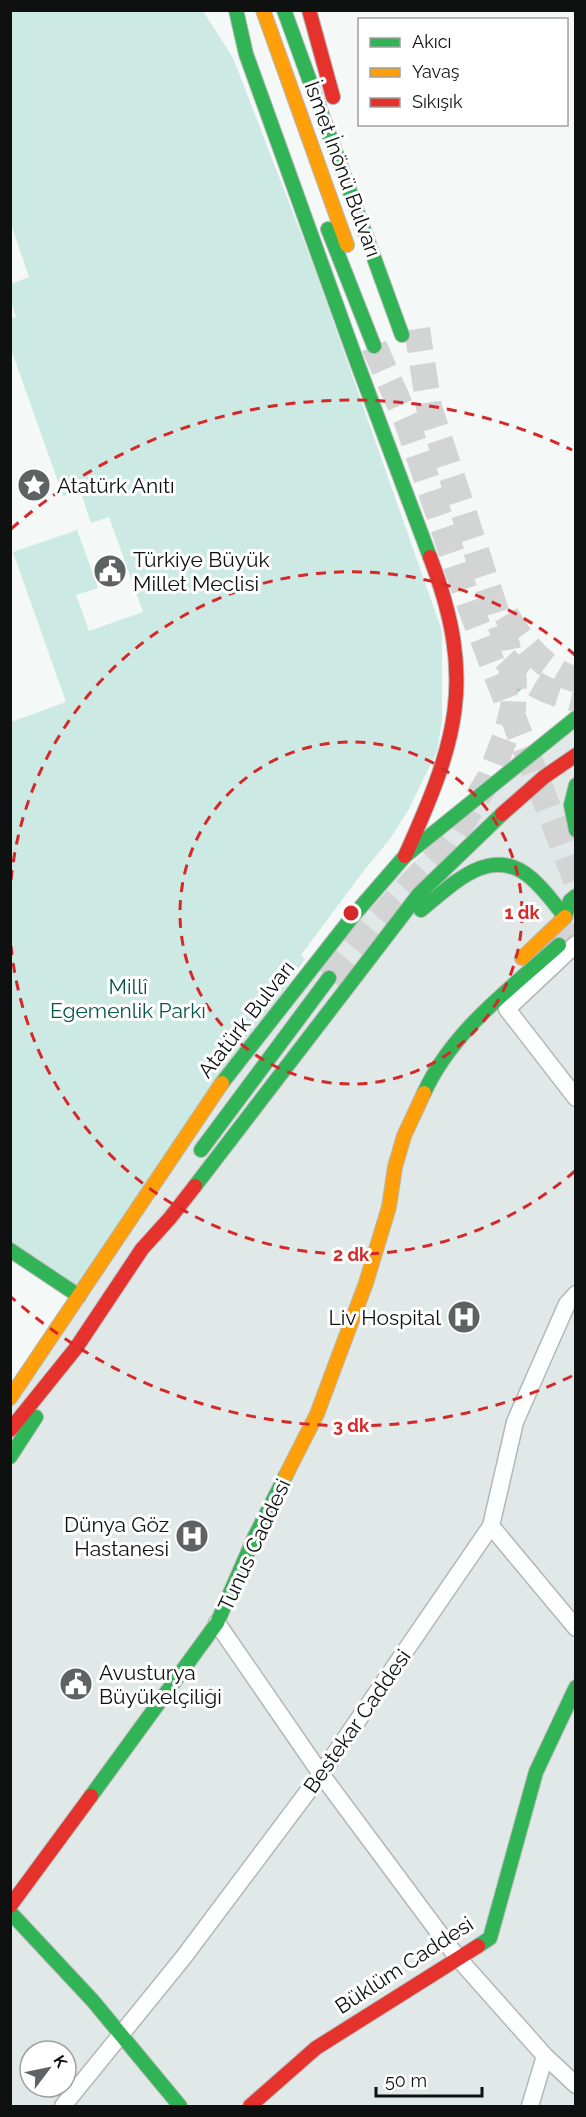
<svg xmlns="http://www.w3.org/2000/svg" width="586" height="2117" viewBox="0 0 586 2117" font-family="Raleway,sans-serif">
<style>
.built{fill:#e0e9e7;fill-rule:evenodd}
.green{fill:#cde9e3}
.water{fill:#a7cdc5}
.lines{fill:none;stroke-linecap:round;stroke-linejoin:round}
.primary-tunnel{stroke:#d2d5d4;stroke-width:26;stroke-dasharray:26 13;stroke-linecap:butt}
.street-casing{stroke:#b4b7b6;stroke-width:19}
.fast-casing{stroke:#b4b7b6;stroke-width:16}
.slow-casing{stroke:#b4b7b6;stroke-width:16}
.jam-casing{stroke:#b4b7b6;stroke-width:16}
.street{stroke:#fdfefe;stroke-width:16}
.fast{stroke:#30b455;stroke-width:14}
.slow{stroke:#ff9f0a;stroke-width:14}
.jam{stroke:#e5322d;stroke-width:14}
.ring{fill:none;stroke:#d62828;stroke-width:3;stroke-dasharray:10 8}
.labels{text-anchor:middle;dominant-baseline:central;stroke-width:6;stroke-linejoin:round;paint-order:stroke}
.street-label{font-size:21px;fill:#0f1111;stroke:#fff}
.poi-label{font-size:21px;fill:#0f1111;stroke:#fff;text-anchor:start}
.park-label{font-size:21px;fill:#09564b;stroke:#fff}
.centre{fill:#d62828;stroke:#fff;stroke-width:3}
.ring-label{font-size:18px;text-anchor:middle;font-weight:bold;fill:#d62828;stroke:#fff;stroke-width:6;stroke-linejoin:round;paint-order:stroke}
</style>
<rect width="100%" height="100%" fill="#f4f8f7"/>
<path class="built" d="M575,718V2106H11L10,1385L353,916ZM30,2051H66V2087H30Z"/>
<path class="green" d="M11,11H203L233,58L314,267L442,631V720L437,751L409,809L390,839L365,869L301,955L305,959L79,1296L11,1250V722L66,702L13,552L77,530L98,588L76,595L89,631L143,612L109,517L91,523L80,490L63,496L11,349L10,319L16,317L11,301V284L29,277L11,224Z"/>
<path class="water" d="M497 680a14 14 0 1 1 28 0a14 14 0 1 1-28 0Z"/>
<g class="lines">
<path class="primary-tunnel" d="M374,346L406,419L470,606L576,880
M506,615C524,644 542,669 576,680
M505,659C526,681 546,693 576,699
M559,945L568,934L576,918
M329,978L372,926L450,843L489,779L506,735L513,708L514,680L507,645L429,407L417,329"/>
<defs>
<path id="street" d="M576,944L507,1009L576,1098
M491,1526L576,1628
M217,1623L321,1774L457,1957L545,2056L576,2085
M63,2106L183,1958L321,1774L491,1526L515,1422L567,1304L576,1294
M530,2106L545,2056"/>
<path id="fast" d="M236,10L246,54L358,365L430,557
M284,10L402,335
M328,229L374,346
M576,785L571,805L576,830
M421,910C452,885 491,843 531,878C544,889 554,903 565,917
M565,917L570,901L576,896
M222,1083L353,916L405,856L576,718
M424,1093C452,1031 510,989 559,945
M201,1150L329,978
M195,1186L419,894L502,814
M10,1250L79,1296
M10,1457L36,1417
M91,1796L217,1623L255,1536L286,1475
M10,1912L93,2001L180,2106
M478,1946L490,1938L536,1772L576,1687"/>
<path id="slow" d="M263,10L347,245
M522,958L565,917
M10,1398L222,1083
M286,1475L317,1414L366,1283L389,1207L395,1167L404,1136L424,1093"/>
<path id="jam" d="M309,10L333,97
M502,814L544,777L576,755
M405,856C457,741 477,680 430,557
M10,1430L76,1348L142,1249L170,1218L195,1186
M10,1906L91,1796
M250,2106L316,2048L478,1946"/>
</defs>
<use href="#street" class="street-casing"/>
<use href="#fast" class="fast-casing"/>
<use href="#slow" class="slow-casing"/>
<use href="#jam" class="jam-casing"/>
<use href="#street" class="street"/>
<use href="#fast" class="fast"/>
<use href="#slow" class="slow"/>
<use href="#jam" class="jam"/>
</g>
<g class="ring">
<circle cx="351" cy="913" r="171"/>
<path d="M575 1171A342 342 0 0 1 11 946M11 880A342 342 0 0 1 575 655"/>
<path d="M572 1376A513 513 0 0 1 11 1297M11 529A513 513 0 0 1 572 450"/>
</g>
<defs>
<symbol id="sight-disc" viewBox="-11 -11 22 22"><circle r="9.5" fill="#5f6262" stroke="#fff"/><path d="M0-6L1.8-2.2L6-1.7L2.9 1.2L3.7 5.4L0 3.3L-3.7 5.4L-2.9 1.2L-6-1.7L-1.8-2.2Z" fill="#fff"/></symbol>
<symbol id="civic-disc" viewBox="-11 -11 22 22"><circle r="9.5" fill="#5f6262" stroke="#fff"/><path d="M-.6-6.5H3V-4.5H.6V-3L4-1V1h2V6H-6V1h2V-1L-.6-3ZM-1.2 2.5V6h2.4V2.5Z" fill="#fff"/></symbol>
<symbol id="hospital-disc" viewBox="-11 -11 22 22"><circle r="9.5" fill="#5f6262" stroke="#fff"/><path d="M-5-5h3v3.5h4V-5h3V5h-3V1.5h-4V5h-3Z" fill="#fff"/></symbol>
</defs>
<g fill-rule="evenodd">
<use href="#sight-disc" x="15" y="466" width="38" height="38"/>
<use href="#civic-disc" x="91" y="552" width="38" height="38"/>
<use href="#hospital-disc" x="445" y="1298" width="38" height="38"/>
<use href="#hospital-disc" x="173" y="1517" width="38" height="38"/>
<use href="#civic-disc" x="57" y="1665" width="38" height="38"/>
</g>
<g class="labels">
<g class="street-label">
<text transform="translate(343 169) rotate(70)">İsmet İnönü Bulvarı</text>
<text transform="translate(246 1019) rotate(-52)">Atatürk Bulvarı</text>
<text transform="translate(254 1545) rotate(-65)">Tunus Caddesi</text>
<text transform="translate(357 1721) rotate(-55)">Bestekar Caddesi</text>
<text transform="translate(404 1965) rotate(-33)">Büklüm Caddesi</text>
</g>
<g class="poi-label">
<text x="57" y="485">Atatürk Anıtı</text>
<text x="133" y="559">Türkiye Büyük<tspan x="133" dy="24">Millet Meclisi</tspan></text>
<text x="441" y="1317" text-anchor="end">Liv Hospital</text>
<text x="169" y="1524" text-anchor="end">Dünya Göz<tspan x="169" dy="24">Hastanesi</tspan></text>
<text x="99" y="1672">Avusturya<tspan x="99" dy="24">Büyükelçiliği</tspan></text>
</g>
<g class="park-label">
<text x="128" y="986">Millî<tspan x="128" dy="24">Egemenlik Parkı</tspan></text>
</g>
</g>
<circle cx="351" cy="913" r="9" class="centre"/>
<g class="ring-label">
<text x="522" y="919">1 dk</text>
<text x="351" y="1261">2 dk</text>
<text x="351" y="1432">3 dk</text>
</g>
<rect width="586" height="2117" fill="none" stroke="#0f1111" stroke-width="24"/>
<rect x="358" y="18" width="210" height="108" fill="#ffffff" stroke="#9fa0a0" stroke-width="1.5"/>
<rect x="370" y="38" width="30" height="9" fill="#30b455" stroke="#9fa0a0" stroke-width="1.5"/>
<text x="412" y="48" font-size="18" fill="#0f1111">Akıcı</text>
<rect x="370" y="68" width="30" height="9" fill="#ff9f0a" stroke="#9fa0a0" stroke-width="1.5"/>
<text x="412" y="78" font-size="18" fill="#0f1111">Yavaş</text>
<rect x="370" y="98" width="30" height="9" fill="#e5322d" stroke="#9fa0a0" stroke-width="1.5"/>
<text x="412" y="108" font-size="18" fill="#0f1111">Sıkışık</text>
<g transform="translate(48 2069) rotate(58)"><circle r="28" fill="#ffffff" stroke="#9fa0a0" stroke-width="1.5"/>
<path d="M0-4.5L10 22L0 15L-10 22Z" fill="#5f6262"/>
<text y="-9" font-size="16" font-weight="bold" text-anchor="middle" fill="#0f1111">K</text>
</g>
<path d="M376 2087v9h106v-9" fill="none" stroke="#0f1111" stroke-width="3"/>
<text x="385" y="2087" font-size="18" fill="#0f1111" stroke="#ffffff" stroke-width="4.5" paint-order="stroke">50 m</text>
</svg>
